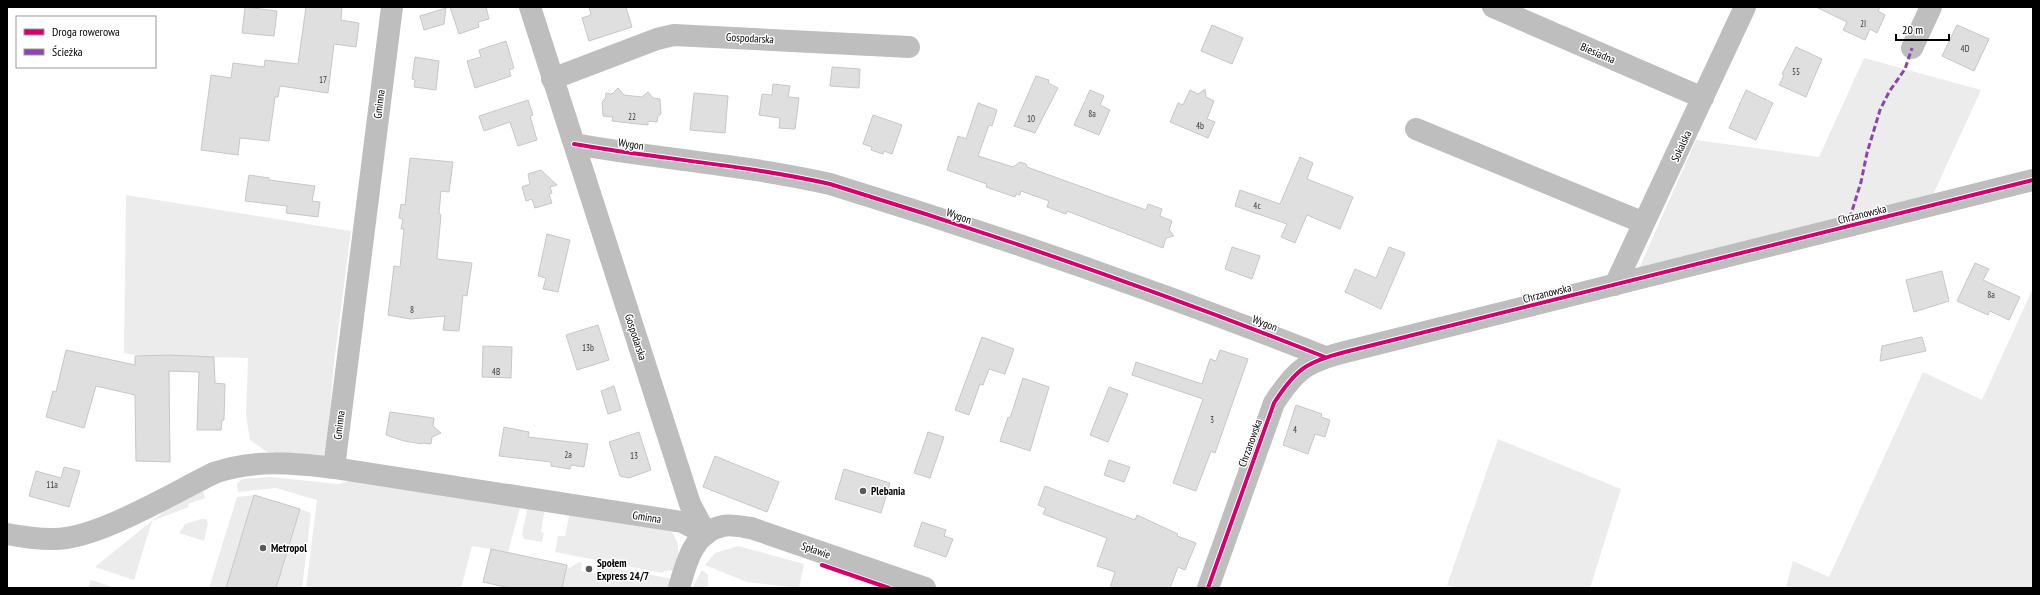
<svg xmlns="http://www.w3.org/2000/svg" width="2040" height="595" viewBox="0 0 2040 595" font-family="'PT Sans Narrow',sans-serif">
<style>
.green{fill:#ececec}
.building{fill:#dfdfdf;stroke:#c7c7c7}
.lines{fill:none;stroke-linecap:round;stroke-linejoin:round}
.minor{stroke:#bebebe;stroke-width:22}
.quiet{stroke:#8e44ad;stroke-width:3;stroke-dasharray:6 3;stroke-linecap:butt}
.cycleway-casing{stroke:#fff;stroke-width:6}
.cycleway{stroke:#d6006c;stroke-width:4}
.poi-dot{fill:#595959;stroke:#fff;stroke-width:1.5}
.labels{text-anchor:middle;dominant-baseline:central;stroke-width:3;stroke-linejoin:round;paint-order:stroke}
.number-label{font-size:9px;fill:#383838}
.street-label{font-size:11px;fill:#000;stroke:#fff}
.poi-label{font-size:11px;font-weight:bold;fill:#000;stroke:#fff;text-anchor:start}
</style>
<rect width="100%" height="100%" fill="#fff"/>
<path class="green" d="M1864,58L1981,90L1931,199L1637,273L1696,140L1819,157Z
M126,195L351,231L334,363L326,456L267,452L250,440L246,415L248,358L135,355L124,353Z
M2033,288V588H1789L1786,587L1793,561L1829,577L1923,372L1982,400Z
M1498,439L1621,489L1590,588H1456L1447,585Z
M270,477L338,484L354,480L521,504L508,552L472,546L461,588H306L317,500L276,488L238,492L237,484L242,479Z
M203,491L205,498L188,504L189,507L152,521L134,580L95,567L169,507Z
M254,495L226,588H209L237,497Z
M525,505L545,507L541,532L544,533L542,542L524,539L522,534L527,510L524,509Z
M300,509L311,513L302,588H276Z
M570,511L668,528C681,541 680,553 674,570L664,571L663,573L555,552L558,536H565Z
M201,519H206L208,523L204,541L179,533L185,524Z
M738,546L804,564L799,588L747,582L705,565L715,553Z
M579,562L582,563L581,571L596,574L598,565L673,579L671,588H562L567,567L570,568Z
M702,570L708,575V588H692Z
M91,580L116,588H88Z"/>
<path class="building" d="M245,7L277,11L274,36L242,33Z
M306,7H342L341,20L359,23L356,47L334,44L328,93L280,86L278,97H275L269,141L240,138L238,155L201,150L211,75L231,78L233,63L264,67L265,60L298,64Z
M450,7H486L489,19L478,22L479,27L459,34Z
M589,7H626L632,27L589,41L582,18L591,15Z
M1816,7H1880L1878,11L1885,15L1877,33L1870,29L1865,40L1843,30L1847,22Z
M446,8L444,24L424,30L420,16Z
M1212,25L1243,38L1232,64L1201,51Z
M1957,25L1989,39L1974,71L1942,56Z
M506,41L514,68L509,70L511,76L475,88L467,61L481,57L479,50Z
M1796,47L1822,59L1806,97L1779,85L1784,75L1782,74Z
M415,57L439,61L436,90L414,87L415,80L412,79Z
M832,67L860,69L859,88L830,86Z
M1036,76L1049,80L1048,83L1058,88L1035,133L1014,126Z
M773,84L790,86L788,97L799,98L795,129L779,128L780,118L759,115L762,94L772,95Z
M618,88L624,95L642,97L648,92L653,98L660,99L661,114L658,116L657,122L648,121V125L629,123L612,121L613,117L603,116L602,102L605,99L606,93L612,94Z
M1205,89L1206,97L1214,101L1207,119L1215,122L1208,138L1170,122L1178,103L1183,105L1190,90L1198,94Z
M1090,90L1104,96L1100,105L1110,110L1099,135L1074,125Z
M1746,90L1773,103L1756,140L1729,128Z
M694,93L728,96L725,133L690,130Z
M528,100L533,115L530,116L537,140L518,146L510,122L484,131L479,116Z
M978,103L997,110L992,126L989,125L978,156L1013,167L1020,162L1026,164L1027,167L1146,210L1148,204L1162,209L1160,216L1172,221L1169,230L1174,236L1166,238L1163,248L1067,211L1066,214L1047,207L1049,201L1021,191L1020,195L1016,194L1015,197L986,187L987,184L947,170L958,136L966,139Z
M873,115L902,125L892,154L884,151L883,154L871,150L872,147L863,144Z
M1300,157L1313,163L1307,179L1353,197L1340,229L1307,215L1295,243L1281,237L1287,224L1235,206L1240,190L1280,204Z
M410,158L453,162L449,192L441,191L439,213L441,215L437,259L472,263L467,296L463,295L459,331L443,330L445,316L410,319L388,315L394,266L400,267L404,229H401L403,219L399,218L401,204L405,205Z
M541,170L557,185L550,187L552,193L549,194L552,203L535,208L532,199L526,201L522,187L530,184L528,174Z
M249,175L269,178V180L315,186L312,201L320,202L318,217L286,213L287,206L245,201Z
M547,234L570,240L558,292L543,289L546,278L538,276Z
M1232,247L1260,256L1252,279L1225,269Z
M1389,247L1405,253L1381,309L1345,292L1355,269L1376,278Z
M1975,263L1989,269L1983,280L2020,297L2009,320L1990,311L1988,315L1957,301Z
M1942,271L1949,301L1914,312L1906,280Z
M598,325L609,360L577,370L566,335Z
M982,337L1014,349L1005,374L989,369L983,385L980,384L969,415L955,410Z
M1922,337L1926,351L1880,361L1882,346Z
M483,346L512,347L511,378L482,377Z
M66,350L135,365V356L169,355L214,357L215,383L225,384L224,420H222L221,430H197L199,372L169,371L170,462L136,461L135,395L96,386L84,428L46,417L53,391L56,392Z
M1220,350L1248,359L1215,453L1211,451L1196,491L1173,483L1203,399L1132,375L1136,362L1202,384L1210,359L1216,361Z
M1023,378L1049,387L1030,451L1000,441L1008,417L1010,418Z
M614,386L621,410L608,414L601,391Z
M1109,387L1128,394L1108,442L1090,435Z
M1296,405L1322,414L1321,417L1330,420L1325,437L1315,434L1308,454L1283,445Z
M390,412L434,418L433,426L441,433L432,437L431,444L422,443V444L404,441L386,435Z
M504,427L529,432L528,437L588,444L584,467L571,465L570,469L551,466V462L499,456Z
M639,432L651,470L629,478L620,476L609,442Z
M928,432L944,437L930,478L914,473Z
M715,456L779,482L767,512L703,487Z
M1109,460L1130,467L1124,482L1104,475Z
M64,467L80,471L69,507L29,496L36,471L61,478Z
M844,469L890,483L881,513L835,499Z
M1045,486L1135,520L1137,515L1178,534L1177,536L1196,543L1185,570L1178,567L1170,588H1110L1115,572L1097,566L1107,538L1043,514L1046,508L1038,505Z
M254,495L300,509L276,588H226Z
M922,522L946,530L944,536L953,539L946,557L914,546Z
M491,549L567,565L562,588H510L483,582Z"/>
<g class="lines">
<path class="minor" d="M530,7L690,504L706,534
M1493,7L1703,98
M1912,48L1931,7
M552,79L657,39L674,35L909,47
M1416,129L1644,223
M574,144C659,159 746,165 830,184C997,235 1163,293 1325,357
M1615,285L1745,7
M334,468L392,7
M7,534C22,537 38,539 53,539C96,540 173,493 214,473C254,459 293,463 334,468L682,522L706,534
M679,588C686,563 693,532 723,526C731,524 743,527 751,528L925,588
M1208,588L1274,403C1296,369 1306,362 1345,352L2033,180"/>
<path class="quiet" d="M1847,227L1861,182L1867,153L1880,110L1889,92L1905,69L1912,48"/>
<defs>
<path id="cycleway" d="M574,144C659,159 746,165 830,184C997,235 1163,293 1325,357
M822,565L889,588
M1208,588L1274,403C1296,369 1306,362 1345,352L2033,180"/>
</defs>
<use href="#cycleway" class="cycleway-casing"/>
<use href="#cycleway" class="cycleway"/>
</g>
<g class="poi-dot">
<circle cx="863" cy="491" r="4"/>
<circle cx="263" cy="548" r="4"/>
<circle cx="589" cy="569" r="4"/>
</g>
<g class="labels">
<g class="number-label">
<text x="1863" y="23">2I</text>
<text x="1965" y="48">4D</text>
<text x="1796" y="71">55</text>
<text x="323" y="79">17</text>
<text x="1092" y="113">8a</text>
<text x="632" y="116">22</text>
<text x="1031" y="118">10</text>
<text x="1200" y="125">4b</text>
<text x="1257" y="205">4c</text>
<text x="1991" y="294">8a</text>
<text x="412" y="309">8</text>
<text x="588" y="347">13b</text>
<text x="496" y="371">4B</text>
<text x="1212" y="419">3</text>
<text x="1295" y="429">4</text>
<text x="568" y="454">2a</text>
<text x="634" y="455">13</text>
<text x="52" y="484">11a</text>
</g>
<g class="street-label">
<text transform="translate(750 38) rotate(3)">Gospodarska</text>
<text transform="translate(1598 53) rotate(23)">Biesiadna</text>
<text transform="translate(379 104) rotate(-83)">Gminna</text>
<text transform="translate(631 144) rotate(9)">Wygon</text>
<text transform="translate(1681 146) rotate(-65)">Sokalska</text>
<text transform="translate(1862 214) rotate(-14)">Chrzanowska</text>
<text transform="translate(959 216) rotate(19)">Wygon</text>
<text transform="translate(1547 293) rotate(-14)">Chrzanowska</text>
<text transform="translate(1265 323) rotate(22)">Wygon</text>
<text transform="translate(636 337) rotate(72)">Gospodarska</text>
<text transform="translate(339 425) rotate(-83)">Gminna</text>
<text transform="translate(1250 443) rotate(-70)">Chrzanowska</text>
<text transform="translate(647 517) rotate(9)">Gminna</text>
<text transform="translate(816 550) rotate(19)">Spławie</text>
</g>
<g class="poi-label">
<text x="871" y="491">Plebania</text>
<text x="271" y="548">Metropol</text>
<text x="597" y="563">Społem<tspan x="597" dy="13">Express 24/7</tspan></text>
</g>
</g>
<rect width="2040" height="595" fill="none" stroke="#000000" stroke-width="16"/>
<rect x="16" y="16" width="140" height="52" fill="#ffffff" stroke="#999999"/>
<rect x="24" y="29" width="20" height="6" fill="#d6006c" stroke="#999999"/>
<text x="52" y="36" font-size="12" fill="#000000">Droga rowerowa</text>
<rect x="24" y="49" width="20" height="6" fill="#8e44ad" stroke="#999999"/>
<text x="52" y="56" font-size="12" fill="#000000">Ścieżka</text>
<path d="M1896 34v6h53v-6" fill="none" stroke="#000000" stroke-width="2"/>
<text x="1902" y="34" font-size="12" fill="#000000" stroke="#ffffff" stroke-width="3" paint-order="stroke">20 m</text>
</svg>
